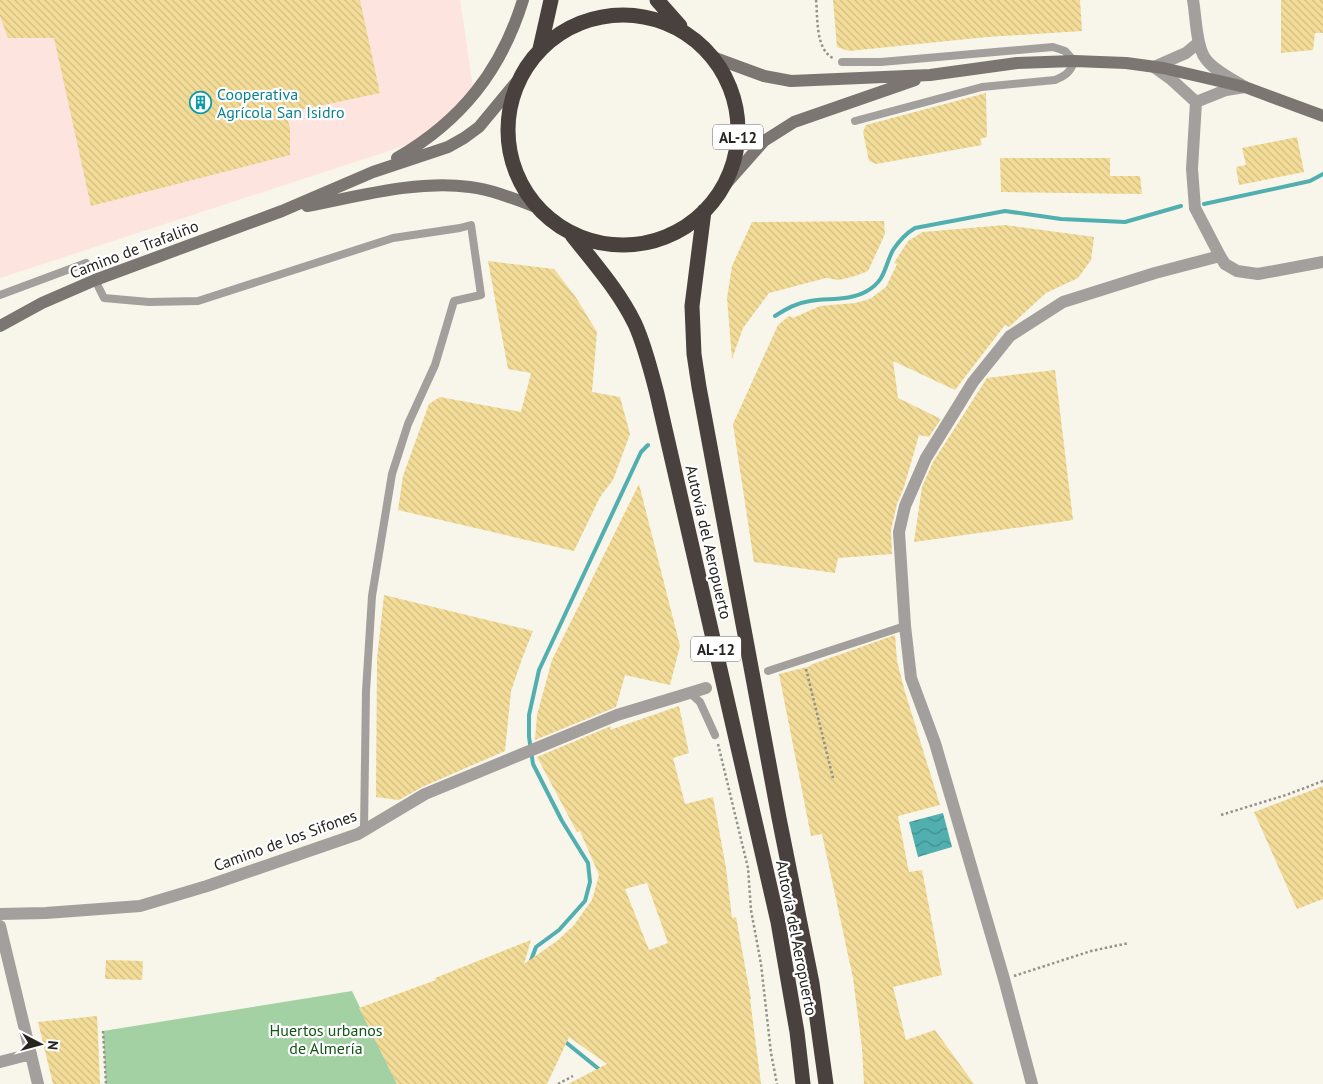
<svg xmlns="http://www.w3.org/2000/svg" width="1323" height="1084" viewBox="0 0 1323 1084" font-family="'PT Sans',sans-serif">
<style>
.industrial{fill:#fee4de}
.garden{fill:#a4d1a3}
.water{fill:url(#water-waves)}
.lines{fill:none;stroke-linecap:round;stroke-linejoin:round}
.stream{stroke:#51afaf;stroke-width:4}
.building{fill:url(#building-back-hatch);fill-rule:evenodd}
.path{stroke:#94928c;stroke-width:2.5;stroke-dasharray:2.5 2.5;stroke-linecap:butt}
.lane{stroke:#a39f9d;stroke-width:8}
.street{stroke:#a39f9d;stroke-width:12}
.secondary{stroke:#7c7673;stroke-width:12}
.highway{stroke:#49413d;stroke-width:15}
.labels{text-anchor:middle;dominant-baseline:central;stroke-width:4.5;stroke-linejoin:round;paint-order:stroke}
.shield{fill:#fff;stroke:#666664;stroke-width:1}
.shield-label{font-size:15px;font-weight:bold;fill:#252421}
.culture-label{font-size:16px;fill:#0d838f;stroke:#fff;text-anchor:start}
.street-label{font-size:16px;fill:#252421;stroke:#fff}
.park-label{font-size:16px;fill:#0f5615;stroke:#fff}
</style>
<defs>
<pattern id="water-waves" width="16" height="10" patternUnits="userSpaceOnUse" patternTransform="scale(1.25)"><rect width="16" height="10" fill="#51afaf"/><path d="M0 5q4-4 8 0t8 0" fill="none" stroke="#438e8e"/></pattern>
<pattern id="building-back-hatch" width="6" height="6" patternUnits="userSpaceOnUse" patternTransform="scale(1.25)"><rect width="6" height="6" fill="#f3dc98"/><path d="M-1 5l2 2M0 0l6 6M5-1l2 2" fill="none" stroke="#d0bd83"/></pattern>
</defs>
<rect width="100%" height="100%" fill="#f8f5eb"/>
<path class="industrial" d="M0,0H460L473,87L422,140L0,278Z"/>
<path class="garden" d="M352,991L397,1084H106L103,1031Z"/>
<path class="water" d="M943,813L952,847L918,857L909,822Z"/>
<g class="lines">
<path class="stream" d="M1204,204L1310,181L1323,174
M775,316C786,309 796,303 810,301C828,298 850,301 867,291C886,280 884,267 893,250C899,241 905,234 915,228L1005,211L1061,219L1125,222L1181,206
M530,963L536,947L559,930L585,901L590,882L588,863L562,821L533,764L529,737V715L539,670L641,452L648,445
M563,1040L600,1070"/>
</g>
<path class="building" d="M0,0H360L380,93L286,113L290,128V155L91,206L54,38H8L0,16Z
M833,0H1080L1082,31L987,37L849,51L837,47Z
M1281,0H1323V33H1315L1313,50L1281,53Z
M986,93L987,137L980,139L982,145L876,164L869,161L863,132L866,125Z
M1297,137L1304,172L1239,185L1236,167L1246,165L1242,148Z
M1000,158H1110V176H1140L1142,194L1001,192Z
M884,221L885,234L868,271L855,276L839,280L826,278L769,293L743,328L732,359L727,298L732,266L752,222Z
M1005,225L1094,237L1091,260L1078,278L1046,293L1009,327L1005,325L955,390L893,361L898,398L941,419L929,437L919,435L904,487L897,504L891,530L892,554L838,558L835,573L754,562L733,424L778,325L789,316L793,318L820,306L855,303L870,299L886,287L897,264L894,263L908,241L923,232Z
M488,261L554,269L575,296L597,332L592,392L620,397L630,434L613,480L600,497L574,551L398,510L403,476L429,404L440,397L521,412L531,373L508,369Z
M1055,370L1073,520L914,542L922,487L933,462L987,378Z
M639,484L680,646L670,685L625,675L616,707L535,740L537,715L552,660Z
M384,595L533,631L523,656L511,691L505,751L422,787L399,800L376,797L377,659Z
M895,635L897,661L905,692L940,805L898,816L909,872L922,870L942,975L893,987L906,1040L935,1030L974,1084H864L862,1048L853,978L822,834L811,836L779,674L811,666L810,665Z
M679,706L689,753L673,758L685,804L713,797L726,868L732,918L736,917L751,999H750L761,1084H568L607,1064L569,1037L547,1084H397L359,1008L436,980L435,978L531,940L524,964L557,941L574,925L592,900L599,875L580,831L577,832L537,757L611,726L610,730ZM647,883L668,943L649,950L625,889Z
M1323,786V899L1297,909L1254,812Z
M106,960L143,961L142,980L105,979Z
M97,1016L100,1084H53L38,1022Z"/>
<g class="lines">
<path class="path" d="M816,0C818,17 815,49 833,58
M806,669L833,778
M718,744L748,868L751,910L761,964L771,1053L777,1084
M1221,815L1286,795L1323,781
M1014,976L1091,951L1129,943
M103,1031L106,1084
M558,1084L573,1076"/>
<path class="lane" d="M842,62H881L1053,47L1065,51L1074,61C1071,72 1065,76 1055,80L982,87L855,121
M95,280L104,298L149,302L198,301L393,238L460,228L471,225L481,295L454,301L435,365L408,424L392,474L372,596L366,691L364,829
M0,295L86,263
M768,671L905,626
M690,693L700,702L715,735"/>
<path class="street" d="M1193,0C1196,16 1196,46 1205,58C1213,70 1231,78 1243,86
M1154,67L1172,80L1196,102
M1154,67L1186,53L1198,43
M1196,102L1192,169L1195,208L1220,256L1225,264L1237,271L1258,274L1323,262
M1196,102L1226,90L1245,87
M0,914L46,913L140,906L207,886L358,834L425,794L617,715L706,688
M0,926L38,1084
M0,1062L31,1054
M1032,1084L1004,979L935,743L911,678L905,626L899,532L905,506L926,458L973,382L1010,336L1063,302L1155,273L1220,256"/>
<path class="secondary" d="M715,58L764,76L791,81L930,75L1017,63L1074,61L1126,63L1163,68L1245,87L1323,116
M397,158C461,121 501,71 523,0
M725,185L764,141L794,122L915,80
M307,206C360,196 416,180 470,187C493,190 515,199 536,207
M0,326L42,303L95,280L282,211L373,172L448,147L464,138L479,127L518,80"/>
<path class="highway" d="M657,0L680,26
M508 130a115 115 0 1 1 230 0a115 115 0 1 1-230 0Z
M540,49L551,0
M704,211L692,306L694,354L699,387L779,818L812,983L826,1084
M572,235C594,263 619,291 635,324C645,346 651,371 657,394L778,922L797,1032L803,1084"/>
</g>
<defs>
<symbol id="building-ring" viewBox="-11 -11 22 22"><circle r="9.5" fill="#fff" stroke="#0f9aa8" stroke-width="1.5"/><path d="M-4-6H4V6H1V3H-1V6H-4ZM-2.5-4.3h1.7v1.8h-1.7ZM.8-4.3h1.7v1.8H.8ZM-2.5-1h1.7V.8h-1.7ZM.8-1h1.7V.8H.8Z" fill="#0f9aa8"/></symbol>
</defs>
<g fill-rule="evenodd">
<use href="#building-ring" x="188" y="90" width="25" height="25"/>
</g>
<g class="labels">
<g class="shield">
<rect x="713" y="124.5" width="50" height="25" rx="4"/>
<rect x="691" y="636.5" width="50" height="25" rx="4"/>
</g>
<g class="shield-label">
<text x="738" y="137">AL-12</text>
<text x="716" y="649">AL-12</text>
</g>
<g class="culture-label">
<text x="217" y="94">Cooperativa<tspan x="217" dy="18">Agrícola San Isidro</tspan></text>
</g>
<g class="street-label">
<text transform="translate(134 249) rotate(-21)">Camino de Trafaliño</text>
<text transform="translate(709 542) rotate(77)">Autovía del Aeropuerto</text>
<text transform="translate(285 840) rotate(-20)">Camino de los Sifones</text>
<text transform="translate(797 938) rotate(79)">Autovía del Aeropuerto</text>
</g>
<g class="park-label">
<text x="326" y="1030">Huertos urbanos<tspan x="326" dy="18">de Almería</tspan></text>
</g>
</g>
<g transform="translate(40 1044) rotate(96)" stroke="#ffffff" stroke-width="4" paint-order="stroke">
<path d="M0-4L9 19L0 12L-9 19Z" fill="#252421"/>
<text y="-8" font-size="14" font-weight="bold" text-anchor="middle" fill="#252421">N</text>
</g>
</svg>
